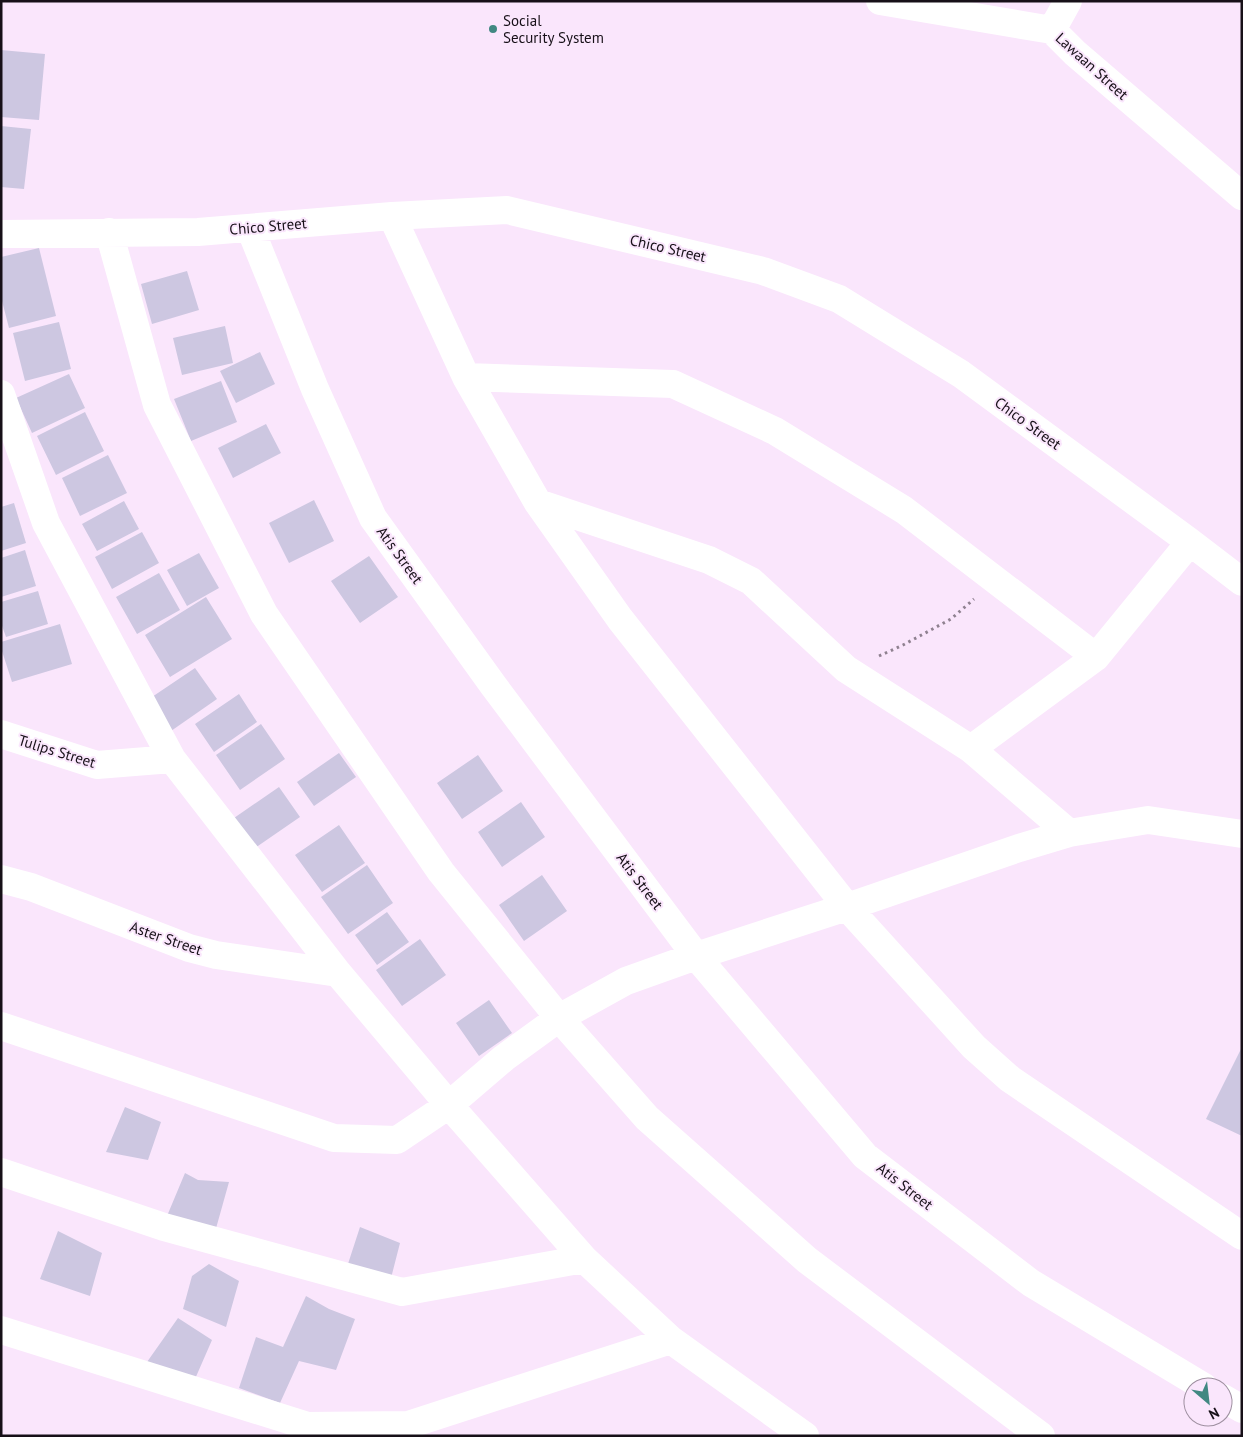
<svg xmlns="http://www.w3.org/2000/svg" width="1243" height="1437" viewBox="0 0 1243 1437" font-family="'PT Sans',sans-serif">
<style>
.building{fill:#cdc7e1}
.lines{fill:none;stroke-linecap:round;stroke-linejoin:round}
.path{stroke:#8f8190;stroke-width:3;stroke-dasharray:2.5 4;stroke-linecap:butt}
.minor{stroke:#fff;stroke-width:28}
.poi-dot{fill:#418882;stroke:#fae6fc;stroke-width:2}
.labels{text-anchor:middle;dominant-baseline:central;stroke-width:4;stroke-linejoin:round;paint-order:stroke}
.poi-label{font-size:15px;fill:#171018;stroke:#fae6fc;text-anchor:start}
.street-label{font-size:15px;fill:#171018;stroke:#fae6fc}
</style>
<rect width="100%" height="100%" fill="#fae6fc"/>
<path class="building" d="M1,50L45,54L39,120L1,117Z
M1,126L31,129L24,189L1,187Z
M39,248L56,316L9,328L1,297V257Z
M187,271L199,310L152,324L141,284Z
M59,322L71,369L25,381L13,333Z
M225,326L233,363L182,375L173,338Z
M260,352L275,384L236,403L220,371Z
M69,374L85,408L32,433L16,398Z
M221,381L237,422L191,441L174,399Z
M85,412L104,451L56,475L37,436Z
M266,424L281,453L233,478L218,448Z
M108,455L127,493L80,516L62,478Z
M314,500L334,541L289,563L269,523Z
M124,501L139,529L97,551L82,524Z
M14,503L26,543L1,551V507Z
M142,532L159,563L112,589L95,557Z
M25,550L36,586L1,597V558Z
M199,553L219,588L187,606L167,570Z
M369,556L398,597L360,623L331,581Z
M159,573L180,610L137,634L116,597Z
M38,591L48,624L6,637L1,623V602Z
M206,597L232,639L170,677L145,635Z
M60,624L72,664L12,682L1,648V642Z
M195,668L217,699L171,731L149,699Z
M239,694L257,722L214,752L195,724Z
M261,724L285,759L240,790L216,755Z
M339,753L356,777L314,806L297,782Z
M478,755L503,791L462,819L437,783Z
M279,787L300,817L255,848L234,818Z
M521,802L545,837L502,867L478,832Z
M339,825L365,863L322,892L295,855Z
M367,865L393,903L348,934L321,897Z
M542,875L567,911L524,941L499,905Z
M387,912L409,942L377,965L355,935Z
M420,939L446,975L402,1006L376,970Z
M489,1000L512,1033L479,1056L456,1023Z
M1242,1047V1136L1206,1119Z
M125,1107L161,1122L148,1160L106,1152Z
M185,1173L198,1180L229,1182L215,1232L167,1216Z
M360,1227L400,1243L390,1282L346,1270Z
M58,1231L102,1253L90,1296L40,1279Z
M209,1264L239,1281L226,1327L183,1309L192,1276Z
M306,1296L329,1309L355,1319L336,1370L299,1361L280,1403L239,1388L256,1337L283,1347Z
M178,1318L212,1340L195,1379L147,1362Z"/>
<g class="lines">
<path class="path" d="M879,656L903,645L951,619L974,599"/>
<path class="minor" d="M880,1L1052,30L1075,53L1242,196
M1052,30L1068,1
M392,216L466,377L538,503L620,619L847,907L974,1047L1010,1079L1242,1236
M250,228L315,389L373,518L493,685L696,956L865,1156L1031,1283L1204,1387
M109,232L157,405L264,614L441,872L559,1018L647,1118L807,1260L1041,1436
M1,234L198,232L392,216L507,210L763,271L839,299L961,374L1190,542L1242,582
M466,377L673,384L775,431L904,510L1096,657
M1,394L46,523L172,759L338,973L449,1105L584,1259L671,1340L805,1436
M538,503L709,560L751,581L846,669L971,749L1069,833
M1,734L97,765L172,759
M971,749L1096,657L1190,542
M1,879L31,887L189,948L216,955L338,973
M1,1026L334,1138L397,1140L449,1105L504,1058L559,1018L626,981L696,956L847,907L1019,848L1069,833L1148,820L1242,834
M1,1172L164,1227L402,1292L584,1259
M1,1330L308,1426L408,1425L671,1340
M1223,1398L1242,1409"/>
</g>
<circle class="poi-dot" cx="493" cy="29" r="5"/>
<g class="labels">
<g class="poi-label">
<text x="503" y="20">Social<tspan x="503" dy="17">Security System</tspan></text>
</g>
<g class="street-label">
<text transform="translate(1092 66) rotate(42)">Lawaan Street</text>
<text transform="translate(268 226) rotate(-5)">Chico Street</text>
<text transform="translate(668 248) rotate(13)">Chico Street</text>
<text transform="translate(1028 423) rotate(36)">Chico Street</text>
<text transform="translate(400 555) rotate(54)">Atis Street</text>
<text transform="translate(57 751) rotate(17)">Tulips Street</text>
<text transform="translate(640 881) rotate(53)">Atis Street</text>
<text transform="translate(166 938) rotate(19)">Aster Street</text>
<text transform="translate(905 1186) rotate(38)">Atis Street</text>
</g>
</g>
<rect width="1243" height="1437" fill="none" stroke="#171018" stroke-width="5"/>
<g transform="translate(1208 1402) rotate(152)"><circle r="24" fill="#fae6fc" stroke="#9f90a1"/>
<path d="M0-4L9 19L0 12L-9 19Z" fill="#418882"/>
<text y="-8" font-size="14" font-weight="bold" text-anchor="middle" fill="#171018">N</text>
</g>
</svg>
